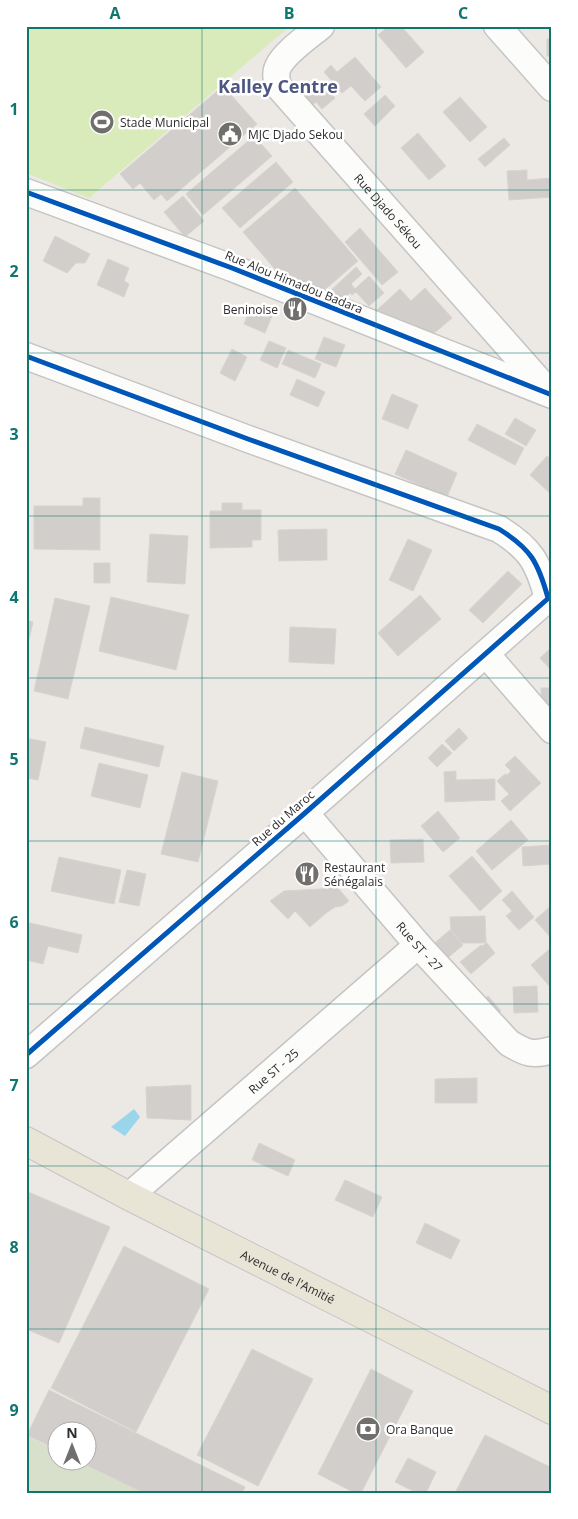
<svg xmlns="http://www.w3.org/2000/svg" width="578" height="1519" viewBox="0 0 578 1519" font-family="'Open Sans',sans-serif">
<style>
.cemetery{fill:#d8e0cc}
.pitch{fill:#d9eabb}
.water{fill:#99d6ec}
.building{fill:#d1cecb;stroke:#d7d4d0}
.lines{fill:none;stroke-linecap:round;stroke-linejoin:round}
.minor-casing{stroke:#c5c4c5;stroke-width:29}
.major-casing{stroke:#c6c5c4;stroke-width:30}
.minor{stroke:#fcfcfb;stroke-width:26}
.major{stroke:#e8e4d6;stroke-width:28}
.cycleway-casing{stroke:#fff;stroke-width:8}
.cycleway{stroke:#0057b8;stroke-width:5}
.grid{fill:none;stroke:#0f766e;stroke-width:1;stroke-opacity:0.55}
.labels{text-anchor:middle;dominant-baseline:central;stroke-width:5;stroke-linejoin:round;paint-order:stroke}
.poi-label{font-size:12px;fill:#2e2e2e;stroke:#fff;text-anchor:start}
.street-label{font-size:12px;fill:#2e2e2e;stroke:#fff}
.district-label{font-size:18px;font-weight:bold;fill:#4d5680;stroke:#fff}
.neatline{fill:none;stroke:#0f766e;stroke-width:2}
.grid-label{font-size:16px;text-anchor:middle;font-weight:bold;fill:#0f766e}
</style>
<rect width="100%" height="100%" fill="#ece8e4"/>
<path class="cemetery" d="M26,1435L57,1451L58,1462H80L143,1493H26Z"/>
<path class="pitch" d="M26,26H290L89,198L26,173Z"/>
<path class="water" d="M134,1109L140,1117L125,1136L111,1127Z"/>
<path class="building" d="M389,26H401L424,52L406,68L378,35Z
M547,39H552V56H547Z
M355,57L381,87L365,101L351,86L342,93L324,72L331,65L337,72Z
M320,81L335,98L322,109L316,102L311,106L302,96Z
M223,86L257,124L167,201L161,194L154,200L140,183L133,189L120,174Z
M385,95L395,106L375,126L364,114Z
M460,97L487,127L470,142L443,112Z
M418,133L446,166L429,180L401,148Z
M254,136L272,156L203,215L186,194Z
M504,138L510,145L485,167L478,159Z
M276,162L293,182L240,228L222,208Z
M527,170V180L552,178V197L509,200L507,171Z
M295,188L358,261L322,292L280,275L243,232Z
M183,196L204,221L185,237L164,212Z
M360,228L398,272L382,285L345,242Z
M55,236L90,254L85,263H76L67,273L43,261Z
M108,259L129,268L124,281L129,284L124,297L97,285Z
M356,267L362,274L351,284L355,289L369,276L384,293L369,306L356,292L352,295L350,293L342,300L327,294Z
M425,288L452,318L433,334L377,310L400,289L411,301Z
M251,307L272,316L265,333L244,324Z
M324,337L345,345L336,367L315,359Z
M269,341L286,348L277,368L260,360Z
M232,349L247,357L235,381L220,373Z
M288,350L321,364L315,378L282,364Z
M297,379L325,392L318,407L290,395Z
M392,394L418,405L408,429L382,419Z
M515,418L536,430L526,446L505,434Z
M477,424L524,448L515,465L468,440Z
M406,450L457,473L447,497L395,474Z
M547,456L552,460V495L530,475Z
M83,498H100V550L34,549V506H83Z
M222,503H242V510H261V540H252V547L210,548V511H222Z
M327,529V560L279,561L278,530Z
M150,534L188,536L185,584L147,582Z
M408,539L432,550L413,591L389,580Z
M94,563H110V583H94Z
M508,571L522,584L483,623L469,610Z
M420,595L441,619L398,656L378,633Z
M111,597L189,615L176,670L99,651Z
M55,598L90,606L68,699L34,691Z
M26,620L33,622L26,652Z
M290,627L336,629L334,664L289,662Z
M552,647V671L540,658Z
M541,688H552V718L542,719Z
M85,727L164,746L159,767L80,748Z
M459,728L468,738L454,751L445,741Z
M26,738L46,742L38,780L26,778Z
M442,744L452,753L437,767L428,758Z
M515,756L541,783L510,811L501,801L509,794L497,781L505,774L507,775L511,771L505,765Z
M99,763L148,775L140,808L91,796Z
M456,771V780L495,779V800L445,802L444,772Z
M182,772L218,781L198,862L161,854Z
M438,811L460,838L443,852L421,826Z
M511,820L528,840L492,870L476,851Z
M423,839L424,862L391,863L390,840Z
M552,845V864L523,866L522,847Z
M472,856L502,891L480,911L449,876Z
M59,857L121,870L114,904L51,891Z
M127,870L146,874L139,906L119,902Z
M338,888L349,901L342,906L335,907L326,913L310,927L295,911L288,919L270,901L284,891Z
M512,891L534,917L519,930L506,916L512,911L502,900Z
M552,905V939L535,920Z
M485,916L486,943H462L451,930L450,917Z
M26,922L82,935L78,953L48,946L43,964L26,960Z
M450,930L463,945L444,961L431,946Z
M487,943L495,953L471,974L460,962L481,945L482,946Z
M552,947V989L531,965Z
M537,986L538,1012L514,1013L513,987Z
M488,996L501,1011L493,1017L481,1002Z
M477,1078V1103H435V1079Z
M191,1085V1120L147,1118L146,1087Z
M259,1143L295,1160L288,1176L252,1160Z
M345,1180L382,1197L373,1217L335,1200Z
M26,1191L110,1227L59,1343L26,1329Z
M425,1223L460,1240L451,1259L416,1243Z
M124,1246L209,1289L136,1432L51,1388Z
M252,1349L313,1379L258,1486L197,1455Z
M371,1369L413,1391L361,1493H355L318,1474Z
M49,1390L245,1487L242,1493H144L80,1462H88V1432H58V1450L27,1435Z
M485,1435L552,1468V1487L549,1493H455Z
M408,1458L436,1472L426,1493H417L395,1482Z"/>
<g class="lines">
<defs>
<g id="minor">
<path id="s1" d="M321,26C309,36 284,53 278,67C275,73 276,79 278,86L548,391"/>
<path d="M497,26L552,88"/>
<path d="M26,192L232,268L552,395"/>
<path d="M26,356L248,439L499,529C531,549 538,562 548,598"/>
<path d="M486,654L552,730"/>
<path id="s2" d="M305,813L418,945L509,1043C526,1053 532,1056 552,1050"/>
<path d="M26,1055L305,813L552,595"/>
<path id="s3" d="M129,1196L418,945"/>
</g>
<g id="major">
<path id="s4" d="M26,1141L129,1196L552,1410"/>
</g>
</defs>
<use href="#minor" class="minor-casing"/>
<use href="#major" class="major-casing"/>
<use href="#minor" class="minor"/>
<use href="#major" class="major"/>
<defs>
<path id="cycleway" d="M26,192L232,268L552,395
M26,356L248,439L499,529C531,549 538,562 548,598
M26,1055L305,813L552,595"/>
</defs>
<use href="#cycleway" class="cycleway-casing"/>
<use href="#cycleway" class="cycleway"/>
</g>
<path class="grid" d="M202,26V1493M376,26V1493M26,190H552M26,353H552M26,516H552M26,678H552M26,841H552M26,1004H552M26,1166H552M26,1329H552"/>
<defs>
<symbol id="stadium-disc" viewBox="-11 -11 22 22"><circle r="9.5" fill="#706f6e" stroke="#fff"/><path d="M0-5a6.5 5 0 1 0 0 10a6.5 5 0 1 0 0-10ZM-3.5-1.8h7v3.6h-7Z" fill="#fff"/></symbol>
<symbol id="civic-disc" viewBox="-11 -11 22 22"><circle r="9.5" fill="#706f6e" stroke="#fff"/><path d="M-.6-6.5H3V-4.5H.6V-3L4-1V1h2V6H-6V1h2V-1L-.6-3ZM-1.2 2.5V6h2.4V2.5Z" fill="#fff"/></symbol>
<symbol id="restaurant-disc" viewBox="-11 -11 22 22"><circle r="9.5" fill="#706f6e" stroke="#fff"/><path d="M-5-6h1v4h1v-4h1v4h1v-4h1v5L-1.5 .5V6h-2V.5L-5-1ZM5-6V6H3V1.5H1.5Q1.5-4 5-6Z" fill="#fff"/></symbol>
<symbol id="bank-disc" viewBox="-11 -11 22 22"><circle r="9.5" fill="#706f6e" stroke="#fff"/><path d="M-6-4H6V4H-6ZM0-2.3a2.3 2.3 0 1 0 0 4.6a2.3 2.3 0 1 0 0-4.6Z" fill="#fff"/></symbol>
</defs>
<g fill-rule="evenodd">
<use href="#stadium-disc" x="88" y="108" width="28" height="28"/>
<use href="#civic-disc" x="216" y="120" width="28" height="28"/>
<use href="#restaurant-disc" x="281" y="295" width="28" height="28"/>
<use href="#restaurant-disc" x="293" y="860" width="28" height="28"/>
<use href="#bank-disc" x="354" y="1415" width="28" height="28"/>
</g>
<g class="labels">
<g class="poi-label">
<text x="120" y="122">Stade Municipal</text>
<text x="248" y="134">MJC Djado Sekou</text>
<text x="278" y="309" text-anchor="end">Beninoise</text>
<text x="324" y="867">Restaurant<tspan x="324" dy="14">Sénégalais</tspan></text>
<text x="386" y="1429">Ora Banque</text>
</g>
<g class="street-label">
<text stroke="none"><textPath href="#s1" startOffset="246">Rue Djado Sékou</textPath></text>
<text transform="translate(294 282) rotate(22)">Rue Alou Himadou Badara</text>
<text transform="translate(283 818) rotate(-41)">Rue du Maroc</text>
<text stroke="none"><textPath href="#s2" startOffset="176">Rue ST - 27</textPath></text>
<text stroke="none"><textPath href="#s3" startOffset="191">Rue ST - 25</textPath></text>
<text stroke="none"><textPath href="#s4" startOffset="295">Avenue de l'Amitié</textPath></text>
</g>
<g class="district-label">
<text x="278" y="86">Kalley Centre</text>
</g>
</g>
<rect width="578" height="1519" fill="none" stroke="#ffffff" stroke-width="55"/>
<g transform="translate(72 1446)"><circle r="24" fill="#ffffff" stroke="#ababab"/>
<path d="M0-4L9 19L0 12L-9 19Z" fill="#706f6e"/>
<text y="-8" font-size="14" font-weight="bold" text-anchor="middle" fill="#2e2e2e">N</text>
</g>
<rect x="28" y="28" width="522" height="1464" class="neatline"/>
<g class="grid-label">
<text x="115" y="19">A</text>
<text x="289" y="19">B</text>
<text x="463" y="19">C</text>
<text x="14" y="115">1</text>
<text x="14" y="277">2</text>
<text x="14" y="440">3</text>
<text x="14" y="603">4</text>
<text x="14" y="765">5</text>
<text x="14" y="928">6</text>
<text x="14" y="1091">7</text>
<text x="14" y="1253">8</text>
<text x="14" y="1416">9</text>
</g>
</svg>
